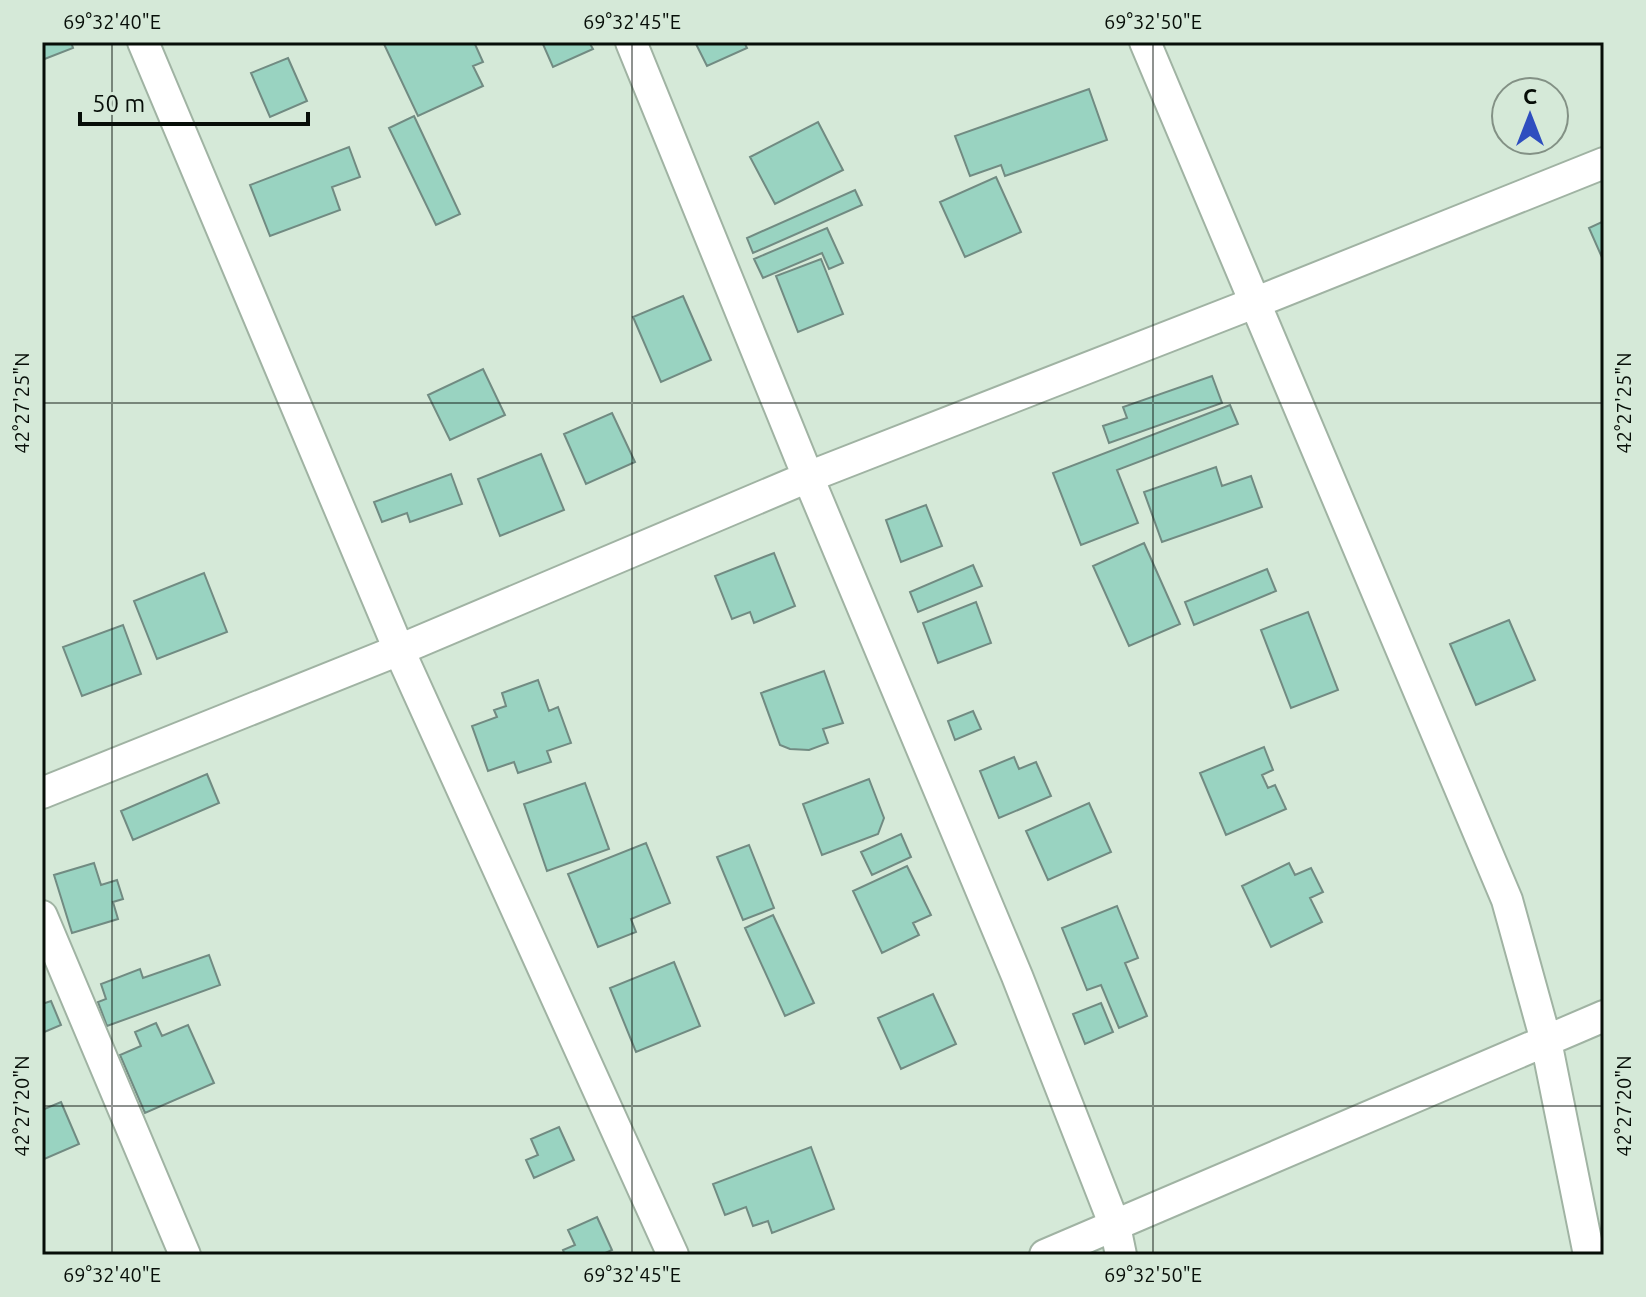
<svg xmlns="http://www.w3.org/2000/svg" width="1646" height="1297" viewBox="0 0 1646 1297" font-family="Ubuntu,sans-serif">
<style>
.building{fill:#99d3c1;stroke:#718b82;stroke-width:2}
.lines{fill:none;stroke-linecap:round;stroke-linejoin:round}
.minor-casing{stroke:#a0b3a3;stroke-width:34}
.minor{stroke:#fff;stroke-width:30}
.ticks{fill:none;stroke:#070e08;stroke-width:2;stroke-opacity:0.45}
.neatline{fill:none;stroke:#070e08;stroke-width:3}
.ticks-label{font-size:20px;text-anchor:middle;fill:#070e08}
</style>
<rect width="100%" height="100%" fill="#d5e9d8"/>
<path class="building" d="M42,42H71L73,48L42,60Z
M383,42H474L483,62L473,66L483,86L418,116Z
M542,42H589L593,49L553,67Z
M695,42H744L747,48L707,66Z
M288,58L307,101L270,117L251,73Z
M1089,89L1107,140L1005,176L1001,165L970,176L955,136Z
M414,116L460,214L436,225L389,128Z
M818,122L843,170L775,204L750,157Z
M349,147L360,177L332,187L340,210L270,236L250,185Z
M996,177L1021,232L965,257L940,202Z
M855,190L862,205L753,253L747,238Z
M1604,221V262L1589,228Z
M827,228L843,263L829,269L822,253L763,278L754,259Z
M821,259L843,314L798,332L776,276Z
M683,296L711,360L661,382L633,317Z
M483,369L505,415L450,440L428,395Z
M1212,376L1222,403L1109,443L1103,426L1127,418L1123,407Z
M1230,405L1238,424L1117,470L1138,523L1081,545L1053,473Z
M612,413L635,462L586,484L564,434Z
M541,454L564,510L500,536L478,479Z
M1216,467L1222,486L1251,476L1262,507L1162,542L1144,492Z
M451,474L462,504L410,522L407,513L382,522L374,502Z
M926,505L942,546L901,562L886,520Z
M1144,543L1180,624L1129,646L1093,566Z
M774,553L795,606L754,623L750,612L732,619L715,576Z
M973,565L982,586L918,612L910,592Z
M1267,569L1276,591L1194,625L1185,602Z
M204,573L227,632L157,659L134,601Z
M976,602L991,643L938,663L923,623Z
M1308,612L1338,690L1291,708L1261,630Z
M1509,620L1535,680L1476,705L1450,644Z
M123,625L141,674L82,696L63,647Z
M824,671L843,723L823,729L828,743L809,750L790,749L780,745L761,693Z
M538,680L549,711L558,707L571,743L547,751L551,762L518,773L514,762L488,771L472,726L497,717L494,710L506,706L502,693Z
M973,711L981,729L955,740L948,721Z
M1264,747L1273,770L1262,775L1268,788L1275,785L1286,809L1226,835L1200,773Z
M1014,757L1019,769L1036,762L1051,796L999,818L980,771Z
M207,774L219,803L133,840L121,811Z
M869,779L884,818L878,834L822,855L803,804Z
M585,783L609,849L547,871L524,804Z
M1089,803L1111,852L1048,880L1026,831Z
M901,834L911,857L872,875L861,852Z
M646,843L670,903L631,919L636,932L598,947L568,874Z
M749,845L774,908L743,920L717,857Z
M94,863L101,885L117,880L123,899L113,902L118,919L72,933L54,875Z
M1289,863L1295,875L1311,868L1323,892L1310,898L1322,922L1271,947L1242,886Z
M907,866L931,915L913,923L919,935L882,953L853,891Z
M1117,906L1138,958L1125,963L1147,1016L1119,1028L1101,985L1087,990L1062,928Z
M773,915L814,1003L785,1016L745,928Z
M209,955L220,985L107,1026L98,1002L106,999L101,984L140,969L143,978Z
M674,962L700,1026L636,1052L610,988Z
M933,994L956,1044L901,1069L878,1018Z
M51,1001L61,1025L42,1033V1004Z
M1101,1003L1113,1032L1085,1044L1073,1014Z
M156,1023L162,1036L188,1025L214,1083L145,1113L120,1055L141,1046L135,1032Z
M61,1102L79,1144L42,1160V1110Z
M559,1127L574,1160L534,1178L526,1160L538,1155L531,1139Z
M811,1147L834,1209L772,1233L768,1221L753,1226L746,1207L725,1215L713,1184Z
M597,1217L612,1250L601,1255H565L563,1250L575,1245L568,1230Z"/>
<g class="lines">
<defs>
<path id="minor" d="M143,42L399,650L673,1255
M631,42L808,477L1017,976L1115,1226L1121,1255
M1145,42L1507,900L1546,1041L1589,1255
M42,793L399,650L808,477L1254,303L1604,163
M42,916L185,1255
M1045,1255L1604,1016"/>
</defs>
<use href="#minor" class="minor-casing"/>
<use href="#minor" class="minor"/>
</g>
<path class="ticks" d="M112,42V1255M632,42V1255M1153,42V1255M42,403H1604M42,1106H1604"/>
<rect width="1646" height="1297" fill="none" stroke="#d5e9d8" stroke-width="88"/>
<g transform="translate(1530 116)"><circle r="38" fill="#d5e9d8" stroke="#839185" stroke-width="2"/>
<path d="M0-6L14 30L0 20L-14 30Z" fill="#2e4ebf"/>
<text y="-12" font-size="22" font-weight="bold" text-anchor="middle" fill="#070e08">С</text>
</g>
<path d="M80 112v12h228v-12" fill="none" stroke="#070e08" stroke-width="4"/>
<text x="92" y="112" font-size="24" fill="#070e08" stroke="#d5e9d8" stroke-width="6" paint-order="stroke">50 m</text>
<rect x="44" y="44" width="1558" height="1209" class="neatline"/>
<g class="ticks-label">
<text x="112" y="29">69°32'40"E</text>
<text x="632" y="29">69°32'45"E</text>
<text x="1153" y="29">69°32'50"E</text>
<text transform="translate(22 403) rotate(-90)" y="7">42°27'25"N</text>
<text transform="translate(1624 403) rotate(-90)" y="7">42°27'25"N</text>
<text transform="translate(22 1106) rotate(-90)" y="7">42°27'20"N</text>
<text transform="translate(1624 1106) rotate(-90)" y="7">42°27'20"N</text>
<text x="112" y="1282">69°32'40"E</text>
<text x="632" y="1282">69°32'45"E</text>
<text x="1153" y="1282">69°32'50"E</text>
</g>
</svg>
